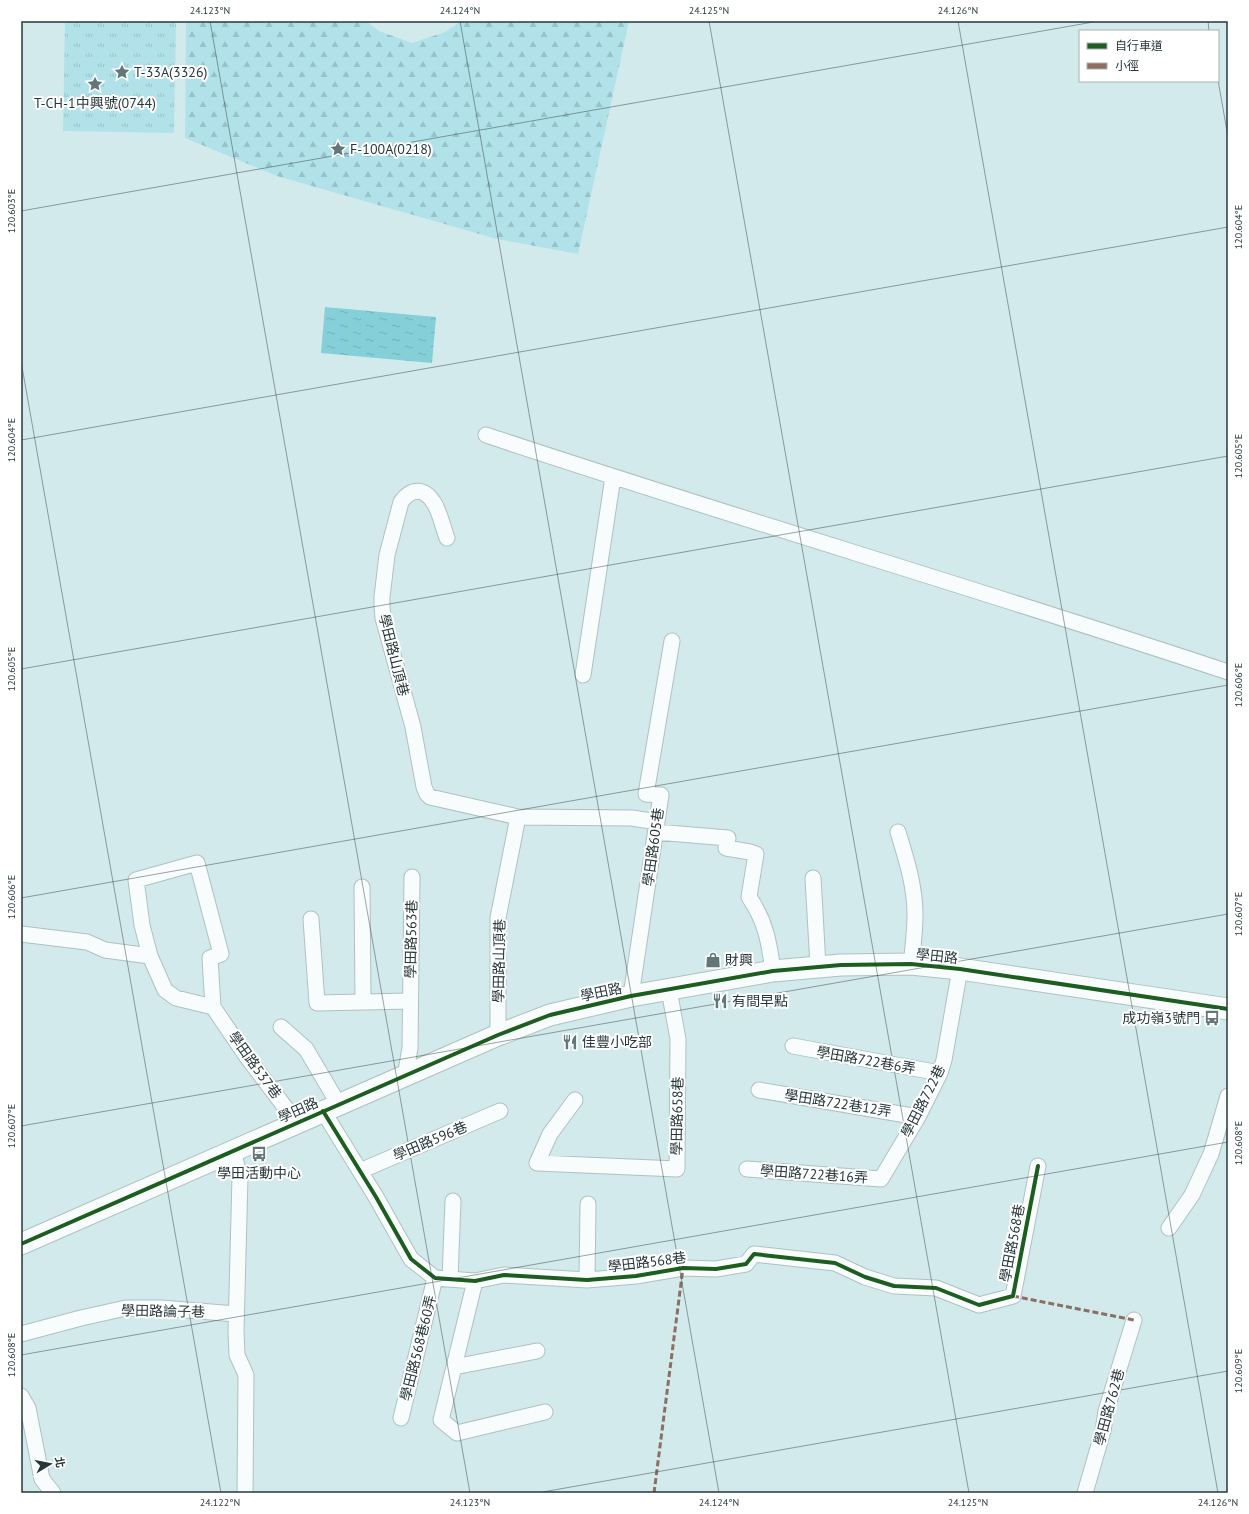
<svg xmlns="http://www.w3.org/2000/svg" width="1249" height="1514" viewBox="0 0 1249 1514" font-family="'PT Sans','Noto Sans TC',sans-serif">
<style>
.forest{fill:url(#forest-firs)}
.park{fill:url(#park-tufts)}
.water{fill:url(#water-ripples)}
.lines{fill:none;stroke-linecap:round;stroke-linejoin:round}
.street-casing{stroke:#aec1c2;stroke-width:17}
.secondary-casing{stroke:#aec1c2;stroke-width:23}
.street{stroke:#f8fcfc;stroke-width:15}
.secondary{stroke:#f8fcfc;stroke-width:21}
.quiet{stroke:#8d6e63;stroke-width:3;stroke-dasharray:6 3;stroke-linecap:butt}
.cycleway-casing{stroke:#fff;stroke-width:6}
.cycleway{stroke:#1b5e20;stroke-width:4}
.ticks{fill:none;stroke:#273739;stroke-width:1;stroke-opacity:0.45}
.labels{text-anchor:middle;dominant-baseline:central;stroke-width:4;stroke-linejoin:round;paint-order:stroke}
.poi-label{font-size:14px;fill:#273739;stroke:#fff;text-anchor:start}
.street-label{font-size:14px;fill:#273739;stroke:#fff}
.neatline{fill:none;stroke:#273739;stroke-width:1.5}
.ticks-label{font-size:10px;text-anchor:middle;fill:#273739}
</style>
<defs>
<pattern id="forest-firs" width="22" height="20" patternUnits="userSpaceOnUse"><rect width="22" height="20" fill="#b1e2e9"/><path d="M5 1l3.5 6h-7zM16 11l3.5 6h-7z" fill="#98c2c9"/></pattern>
<pattern id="park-tufts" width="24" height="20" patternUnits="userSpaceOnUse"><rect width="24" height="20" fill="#b1e2e9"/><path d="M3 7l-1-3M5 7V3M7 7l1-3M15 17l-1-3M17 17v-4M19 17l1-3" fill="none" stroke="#98c2c9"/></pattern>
<pattern id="water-ripples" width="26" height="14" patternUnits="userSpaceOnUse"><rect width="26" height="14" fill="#84cfd8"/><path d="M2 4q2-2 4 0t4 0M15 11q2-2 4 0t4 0" fill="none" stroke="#72b2ba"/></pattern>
</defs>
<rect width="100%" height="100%" fill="#d2eaec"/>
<path class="forest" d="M186,21H366L379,31L412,43L445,32L461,21H629L578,254L497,239L277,176L185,138Z"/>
<path class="park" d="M65,21H176L174,133L63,131Z"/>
<path class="water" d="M325,307L436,317L432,363L321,353Z"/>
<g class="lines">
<defs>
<path id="street" d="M486,435C732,517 982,590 1228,672
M447,538C443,528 440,512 434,503C424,487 411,488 401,502L387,555L382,597V606L383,618L413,727L424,787L427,794L430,797L518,817L632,818L657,822
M583,675L613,477
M656,832L728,838L726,848L750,852L756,854L749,897C766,922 769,942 773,971
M898,832C906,858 915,886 915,914C915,931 913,948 911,964
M813,878L818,966
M362,887L363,1002
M311,919L317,1003L410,1001
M21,934L87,942L105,950L150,956L165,990L176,998L213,1007
M150,956L142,925L136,880L197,863L221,954L210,958L213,1007L247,1057L297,1123
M631,996L661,795L646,794L672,641
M281,1027L306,1049L339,1105
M498,1035V918L518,817
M793,1046L940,1073
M405,1077L410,1048L412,877
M759,1090L918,1117
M575,1100L550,1134L537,1163L677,1169L678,1039L669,990
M323,1111L376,1197L411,1259L435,1278L475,1281L504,1275L587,1280L636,1276L683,1268L716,1269L746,1264L754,1254L835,1263L865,1277L894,1286L936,1288L979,1305L1013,1296L1038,1166
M233,1151L240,1177L236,1331L237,1355L246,1375L245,1493
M747,1169L881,1179L918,1117L940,1073L944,1060L960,969
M360,1171L500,1111
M1169,1228L1192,1195L1211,1154L1228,1096
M450,1279L453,1201
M587,1280L588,1204
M475,1281L441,1420L457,1433L545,1412
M21,1334L81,1318L126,1308H161L236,1314
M454,1367L537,1351
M21,1396L28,1408L42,1479L53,1493
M401,1418L435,1278
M1085,1493L1103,1431L1106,1411L1134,1320"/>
<path id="secondary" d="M21,1244L498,1035L550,1015L631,996L773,971L841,965L911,964L960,969L1228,1009"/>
</defs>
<use href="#street" class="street-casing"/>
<use href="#secondary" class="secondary-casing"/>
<use href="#street" class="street"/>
<use href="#secondary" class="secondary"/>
<path class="quiet" d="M1013,1296L1134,1320
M654,1493L683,1268"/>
<defs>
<path id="cycleway" d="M323,1111L376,1197L411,1259L435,1278L475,1281L504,1275L587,1280L636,1276L683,1268L716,1269L746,1264L754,1254L835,1263L865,1277L894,1286L936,1288L979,1305L1013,1296L1038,1166
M21,1244L498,1035L550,1015L631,996L773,971L841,965L911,964L960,969L1228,1009"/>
</defs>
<use href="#cycleway" class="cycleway-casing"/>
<use href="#cycleway" class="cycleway"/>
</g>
<path class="ticks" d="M210,21L470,1493M460,21L719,1493M709,21L969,1493M958,21L1218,1493M1208,21L1209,31M1218,80L1228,137M21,211L1099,21M21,361L221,1493M21,440L1228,227M21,669L1228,456M21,898L1228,685M21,1126L1228,914M21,1355L1228,1142M537,1493L1228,1371"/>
<defs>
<symbol id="sight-bare" viewBox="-9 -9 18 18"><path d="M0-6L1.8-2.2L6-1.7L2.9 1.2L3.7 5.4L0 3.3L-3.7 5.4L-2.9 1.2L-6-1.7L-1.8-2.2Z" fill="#637678" stroke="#fff" stroke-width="2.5" paint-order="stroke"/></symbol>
<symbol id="shop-bare" viewBox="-9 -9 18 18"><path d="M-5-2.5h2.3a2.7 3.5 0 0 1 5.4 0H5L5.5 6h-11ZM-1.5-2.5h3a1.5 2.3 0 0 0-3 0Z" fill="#637678" stroke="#fff" stroke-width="2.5" paint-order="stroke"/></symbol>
<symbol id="restaurant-bare" viewBox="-9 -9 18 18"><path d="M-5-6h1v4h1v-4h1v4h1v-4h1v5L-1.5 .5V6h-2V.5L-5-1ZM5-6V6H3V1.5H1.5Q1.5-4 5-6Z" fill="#637678" stroke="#fff" stroke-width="2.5" paint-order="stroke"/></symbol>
<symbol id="bus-bare" viewBox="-9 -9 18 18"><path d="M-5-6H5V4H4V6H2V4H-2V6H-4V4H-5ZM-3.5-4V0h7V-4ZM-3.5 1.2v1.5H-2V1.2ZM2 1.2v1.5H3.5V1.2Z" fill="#637678" stroke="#fff" stroke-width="2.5" paint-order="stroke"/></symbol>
</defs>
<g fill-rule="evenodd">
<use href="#sight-bare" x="111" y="61" width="22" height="22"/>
<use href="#sight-bare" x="84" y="73" width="22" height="22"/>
<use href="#sight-bare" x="327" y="138" width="22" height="22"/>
<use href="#shop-bare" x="702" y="949" width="22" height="22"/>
<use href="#restaurant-bare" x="709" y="990" width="22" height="22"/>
<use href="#bus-bare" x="1201" y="1007" width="22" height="22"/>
<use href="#restaurant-bare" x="559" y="1031" width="22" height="22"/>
<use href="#bus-bare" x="248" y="1143" width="22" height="22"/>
</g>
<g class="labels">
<g class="poi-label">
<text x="134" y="72">T-33A(3326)</text>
<text x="95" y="103" text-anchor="middle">T-CH-1中興號(0744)</text>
<text x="350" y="149">F-100A(0218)</text>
<text x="725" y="960">財興</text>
<text x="732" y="1001">有間早點</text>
<text x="1200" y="1018" text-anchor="end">成功嶺3號門</text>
<text x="582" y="1042">佳豐小吃部</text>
<text x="259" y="1173" text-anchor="middle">學田活動中心</text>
</g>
<g class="street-label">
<text transform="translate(394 655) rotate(76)">學田路山頂巷</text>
<text transform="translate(653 847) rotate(-82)">學田路605巷</text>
<text transform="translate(411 939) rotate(-89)">學田路563巷</text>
<text transform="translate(937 956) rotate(6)">學田路</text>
<text transform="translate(499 961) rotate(-89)">學田路山頂巷</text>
<text transform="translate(601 992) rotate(-12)">學田路</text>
<text transform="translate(866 1060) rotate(10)">學田路722巷6弄</text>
<text transform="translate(255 1065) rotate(54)">學田路537巷</text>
<text transform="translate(923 1101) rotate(-63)">學田路722巷</text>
<text transform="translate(838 1103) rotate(9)">學田路722巷12弄</text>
<text transform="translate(298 1110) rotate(-24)">學田路</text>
<text transform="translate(677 1116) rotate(-89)">學田路658巷</text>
<text transform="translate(430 1141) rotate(-23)">學田路596巷</text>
<text transform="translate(814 1174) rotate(4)">學田路722巷16弄</text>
<text transform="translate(1012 1243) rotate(-79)">學田路568巷</text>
<text transform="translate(647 1262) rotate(-7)">學田路568巷</text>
<text transform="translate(163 1311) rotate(1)">學田路論子巷</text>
<text transform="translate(418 1348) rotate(-76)">學田路568巷60弄</text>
<text transform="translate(1109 1407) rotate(-75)">學田路762巷</text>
</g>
</g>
<rect width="1249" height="1514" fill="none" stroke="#ffffff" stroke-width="44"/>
<rect x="1079" y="30" width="140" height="52" fill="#ffffff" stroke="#a9afb0"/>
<rect x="1087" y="43" width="20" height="6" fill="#1b5e20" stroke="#a9afb0"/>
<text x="1115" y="50" font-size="12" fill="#273739">自行車道</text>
<rect x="1087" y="63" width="20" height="6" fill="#8d6e63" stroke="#a9afb0"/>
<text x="1115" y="70" font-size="12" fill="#273739">小徑</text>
<g transform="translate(50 1464) rotate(80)" stroke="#ffffff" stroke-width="3" paint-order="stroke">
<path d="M0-3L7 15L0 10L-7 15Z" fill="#273739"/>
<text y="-6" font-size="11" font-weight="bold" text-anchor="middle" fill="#273739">北</text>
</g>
<rect x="22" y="22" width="1205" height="1470" class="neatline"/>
<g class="ticks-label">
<text x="210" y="14">24.123°N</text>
<text x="460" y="14">24.124°N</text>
<text x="709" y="14">24.125°N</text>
<text x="958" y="14">24.126°N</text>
<text transform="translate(11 211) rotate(-90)" y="4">120.603°E</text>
<text transform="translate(1238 227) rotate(-90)" y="4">120.604°E</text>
<text transform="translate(11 440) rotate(-90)" y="4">120.604°E</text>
<text transform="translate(1238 456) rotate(-90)" y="4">120.605°E</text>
<text transform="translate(11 669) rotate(-90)" y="4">120.605°E</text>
<text transform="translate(1238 685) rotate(-90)" y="4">120.606°E</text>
<text transform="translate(11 897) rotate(-90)" y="4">120.606°E</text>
<text transform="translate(1238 914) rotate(-90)" y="4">120.607°E</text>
<text transform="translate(11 1126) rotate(-90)" y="4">120.607°E</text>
<text transform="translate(1238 1143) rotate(-90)" y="4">120.608°E</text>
<text transform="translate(11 1355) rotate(-90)" y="4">120.608°E</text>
<text transform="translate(1238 1371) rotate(-90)" y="4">120.609°E</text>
<text x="220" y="1506">24.122°N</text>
<text x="470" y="1506">24.123°N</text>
<text x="719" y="1506">24.124°N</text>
<text x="968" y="1506">24.125°N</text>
<text x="1218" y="1506">24.126°N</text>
</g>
</svg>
